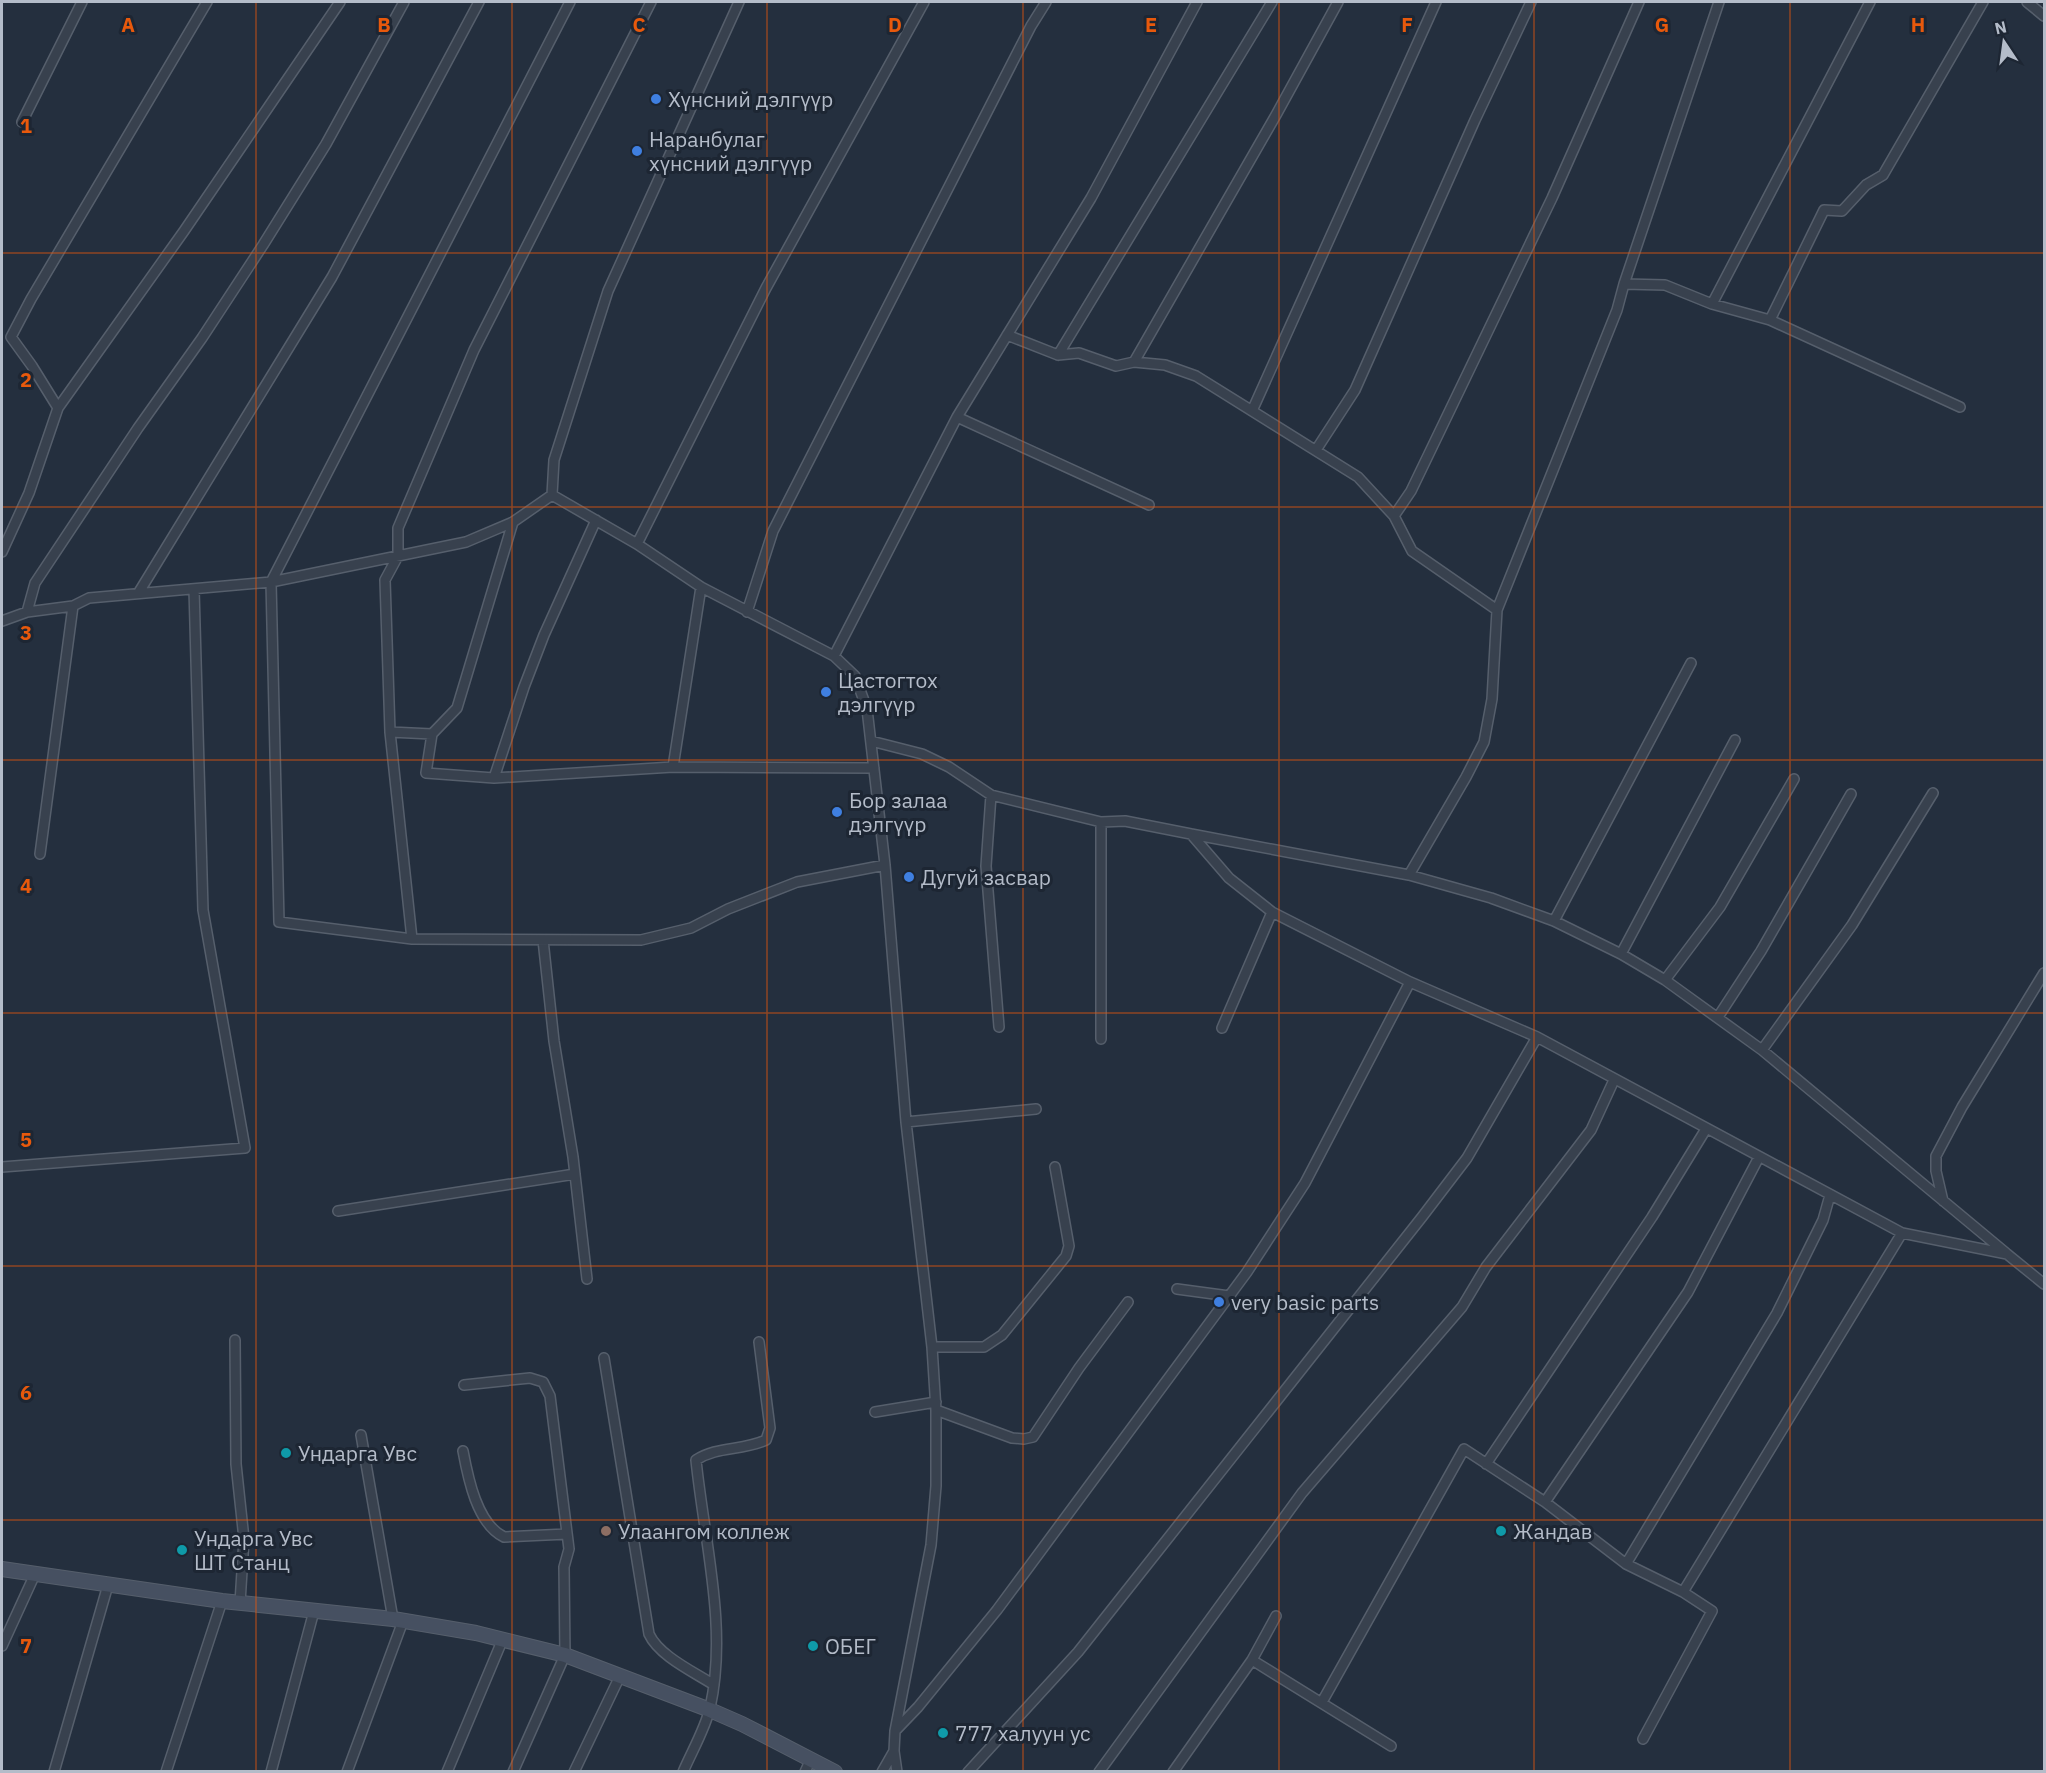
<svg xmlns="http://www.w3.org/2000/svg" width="2046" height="1773" viewBox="0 0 2046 1773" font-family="'IBM Plex Sans',sans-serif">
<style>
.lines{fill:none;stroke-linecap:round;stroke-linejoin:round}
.street-casing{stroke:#565f6c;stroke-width:12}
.secondary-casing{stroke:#565f6c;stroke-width:16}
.street{stroke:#38414e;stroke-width:9}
.secondary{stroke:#465061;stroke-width:14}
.grid{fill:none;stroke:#e8590c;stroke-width:1.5;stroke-opacity:0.55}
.shop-dot{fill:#3f7fe0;stroke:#1d2633;stroke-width:2}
.culture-dot{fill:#0f9aa8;stroke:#1d2633;stroke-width:2}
.education-dot{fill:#8d6e63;stroke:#1d2633;stroke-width:2}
.labels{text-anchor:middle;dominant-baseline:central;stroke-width:6;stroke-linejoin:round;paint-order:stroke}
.poi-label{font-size:21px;fill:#b4bcc9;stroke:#1d2633;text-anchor:start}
.grid-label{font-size:20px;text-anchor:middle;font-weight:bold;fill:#e8590c;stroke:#1d2633;stroke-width:6;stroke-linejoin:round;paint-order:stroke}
</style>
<rect width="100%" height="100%" fill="#242f3e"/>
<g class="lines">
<defs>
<path id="street" d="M570,2L271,582L279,922L412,939L641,940L691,928L728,909L797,882L885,865
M739,2L608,291L554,460L552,495L637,544L701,587L834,656L855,676L867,709L885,865L906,1122L932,1347L936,1410V1486L931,1545L895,1731L894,1751L897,1772
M2027,2L2044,16
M22,122L82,2
M1624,284L1665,285L1712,304L1770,320L1960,407
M1712,304L1870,2
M1770,320L1824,210L1842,211L1866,185L1883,175L1983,2
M1007,335L1058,355L1272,2
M1058,355L1079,353L1116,366L1134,362L1165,365L1196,376L1358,477L1394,516L1412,551L1497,610
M1134,362L1276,115L1338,2
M58,408L32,366L11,337L31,299L207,2
M1252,411L1436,2
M957,417L1149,505
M1316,450L1355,390L1475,120L1531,2
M1394,516L1411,491L1552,198L1639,2
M637,544L766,288L924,2
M2,552L29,493L58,408L184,231L340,2
M139,592L332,277L479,2
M27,612L35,583L138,428L202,338L263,245L326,144L404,2
M747,612L773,531L1031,26L1046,2
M2,621L27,612L73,606L89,598L271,582L466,542L513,522L552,495
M834,656L957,417L1091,198L1197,2
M390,732L432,734L426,773L494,778L673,767L874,768
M432,734L457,708L513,522
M871,741L922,754L949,767L991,795L1101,822L1125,821L1191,834L1229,878L1272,912L1410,982L1537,1037L1902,1233L2007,1254L2044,1284
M673,767L701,587
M494,778L524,687L544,635L596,520
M991,795L986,866L999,1027
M1191,834L1409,875L1491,898L1554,921L1621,954L1665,980L1762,1050L2006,1253
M40,854L73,606
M1409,875L1466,777L1484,742L1492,699L1497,610L1617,310L1624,284L1719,2
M1554,921L1691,663
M412,939L390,732L385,580L398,556V528L474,350L651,2
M543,940L554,1041L573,1157L587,1279
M1621,954L1735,740
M1665,980L1720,907L1794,779
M1718,1017L1761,951L1851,794
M1222,1028L1272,912
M1101,1039V822
M1762,1050L1852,925L1933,793
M906,1122L1036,1109
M2,1167L245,1148L203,910L194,589
M1943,1201L1936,1171V1156L1962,1107L2044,973
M338,1211L575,1174
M1177,1289L1229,1296
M235,1340L236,1464L244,1539L240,1603
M932,1347H984L1002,1335L1066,1256L1069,1246L1055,1167
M604,1358L649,1634C659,1656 694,1672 714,1685
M464,1385L530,1378L543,1382L550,1396L569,1549L564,1567L565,1655L513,1772
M936,1410L1012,1438L1024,1439L1033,1437L1079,1368L1128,1302
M875,1412L936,1402
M361,1435L393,1619
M463,1451C468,1478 477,1524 504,1537L567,1534
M1486,1464L1652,1217L1706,1129
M1545,1502L1688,1292L1759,1157
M1626,1564L1777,1313L1823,1220L1830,1195
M1683,1592L1902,1233
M2,1646L35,1574
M1252,1660L1276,1616
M1322,1702L1464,1449L1545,1502L1626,1564L1683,1592L1712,1611L1643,1739
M895,1731L918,1707L997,1610L1247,1272L1305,1183L1410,982
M54,1772L108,1585
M166,1772L222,1601
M271,1772L314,1611
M347,1772L403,1621
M447,1772L502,1641
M574,1772L620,1676
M683,1772C692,1751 705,1729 710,1708C728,1628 704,1540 696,1460C717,1446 742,1451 766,1440L770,1428L759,1342
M805,1772L811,1759
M882,1772L894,1751
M968,1772L1078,1652L1422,1217L1467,1158L1537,1037
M1099,1772L1302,1493L1462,1307L1486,1267L1591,1130L1614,1080
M1173,1772L1252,1660L1391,1746"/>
<path id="secondary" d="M2,1569L222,1601L393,1619L476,1633L565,1655L710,1710L742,1724L835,1772"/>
</defs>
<use href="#street" class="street-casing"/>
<use href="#secondary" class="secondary-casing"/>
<use href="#street" class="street"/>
<use href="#secondary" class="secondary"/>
</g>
<path class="grid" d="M256,2V1772M512,2V1772M767,2V1772M1023,2V1772M1279,2V1772M1534,2V1772M1790,2V1772M2,253H2044M2,507H2044M2,760H2044M2,1013H2044M2,1266H2044M2,1520H2044"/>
<g class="shop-dot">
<circle cx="656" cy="99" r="6"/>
<circle cx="637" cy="151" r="6"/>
<circle cx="826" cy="692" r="6"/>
<circle cx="837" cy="812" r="6"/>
<circle cx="909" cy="877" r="6"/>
<circle cx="1219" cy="1302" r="6"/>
</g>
<g class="culture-dot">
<circle cx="286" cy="1453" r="6"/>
<circle cx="1501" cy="1531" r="6"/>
<circle cx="182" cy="1550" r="6"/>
<circle cx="813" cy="1646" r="6"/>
<circle cx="943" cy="1733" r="6"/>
</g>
<circle class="education-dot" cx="606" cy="1531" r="6"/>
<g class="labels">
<g class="poi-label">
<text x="668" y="99">Хүнсний дэлгүүр</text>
<text x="649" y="139">Наранбулаг<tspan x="649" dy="24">хүнсний дэлгүүр</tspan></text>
<text x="838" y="680">Цастогтох<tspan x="838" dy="24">дэлгүүр</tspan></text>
<text x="849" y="800">Бор залаа<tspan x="849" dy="24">дэлгүүр</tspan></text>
<text x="921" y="877">Дугуй засвар</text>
<text x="1231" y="1302">very basic parts</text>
<text x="298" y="1453">Ундарга Увс</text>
<text x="618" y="1531">Улаангом коллеж</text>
<text x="1513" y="1531">Жандав</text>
<text x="194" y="1538">Ундарга Увс<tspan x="194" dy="24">ШТ Станц</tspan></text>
<text x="825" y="1646">ОБЕГ</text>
<text x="955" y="1733">777 халуун ус</text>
</g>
</g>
<g class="grid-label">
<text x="128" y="32">A</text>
<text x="384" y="32">B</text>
<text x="639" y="32">C</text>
<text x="895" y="32">D</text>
<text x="1151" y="32">E</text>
<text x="1407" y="32">F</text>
<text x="1662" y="32">G</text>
<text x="1918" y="32">H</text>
<text x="26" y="133">1</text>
<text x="26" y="387">2</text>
<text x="26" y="640">3</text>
<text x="26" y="893">4</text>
<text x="26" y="1147">5</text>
<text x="26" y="1400">6</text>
<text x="26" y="1653">7</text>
</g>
<rect width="2046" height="1773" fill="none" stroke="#b4bcc9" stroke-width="6"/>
<g transform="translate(2004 42) rotate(347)" stroke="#1d2633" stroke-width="4.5" paint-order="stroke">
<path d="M0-4.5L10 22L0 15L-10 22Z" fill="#b4bcc9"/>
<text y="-9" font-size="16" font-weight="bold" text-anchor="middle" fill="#b4bcc9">N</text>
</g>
</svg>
